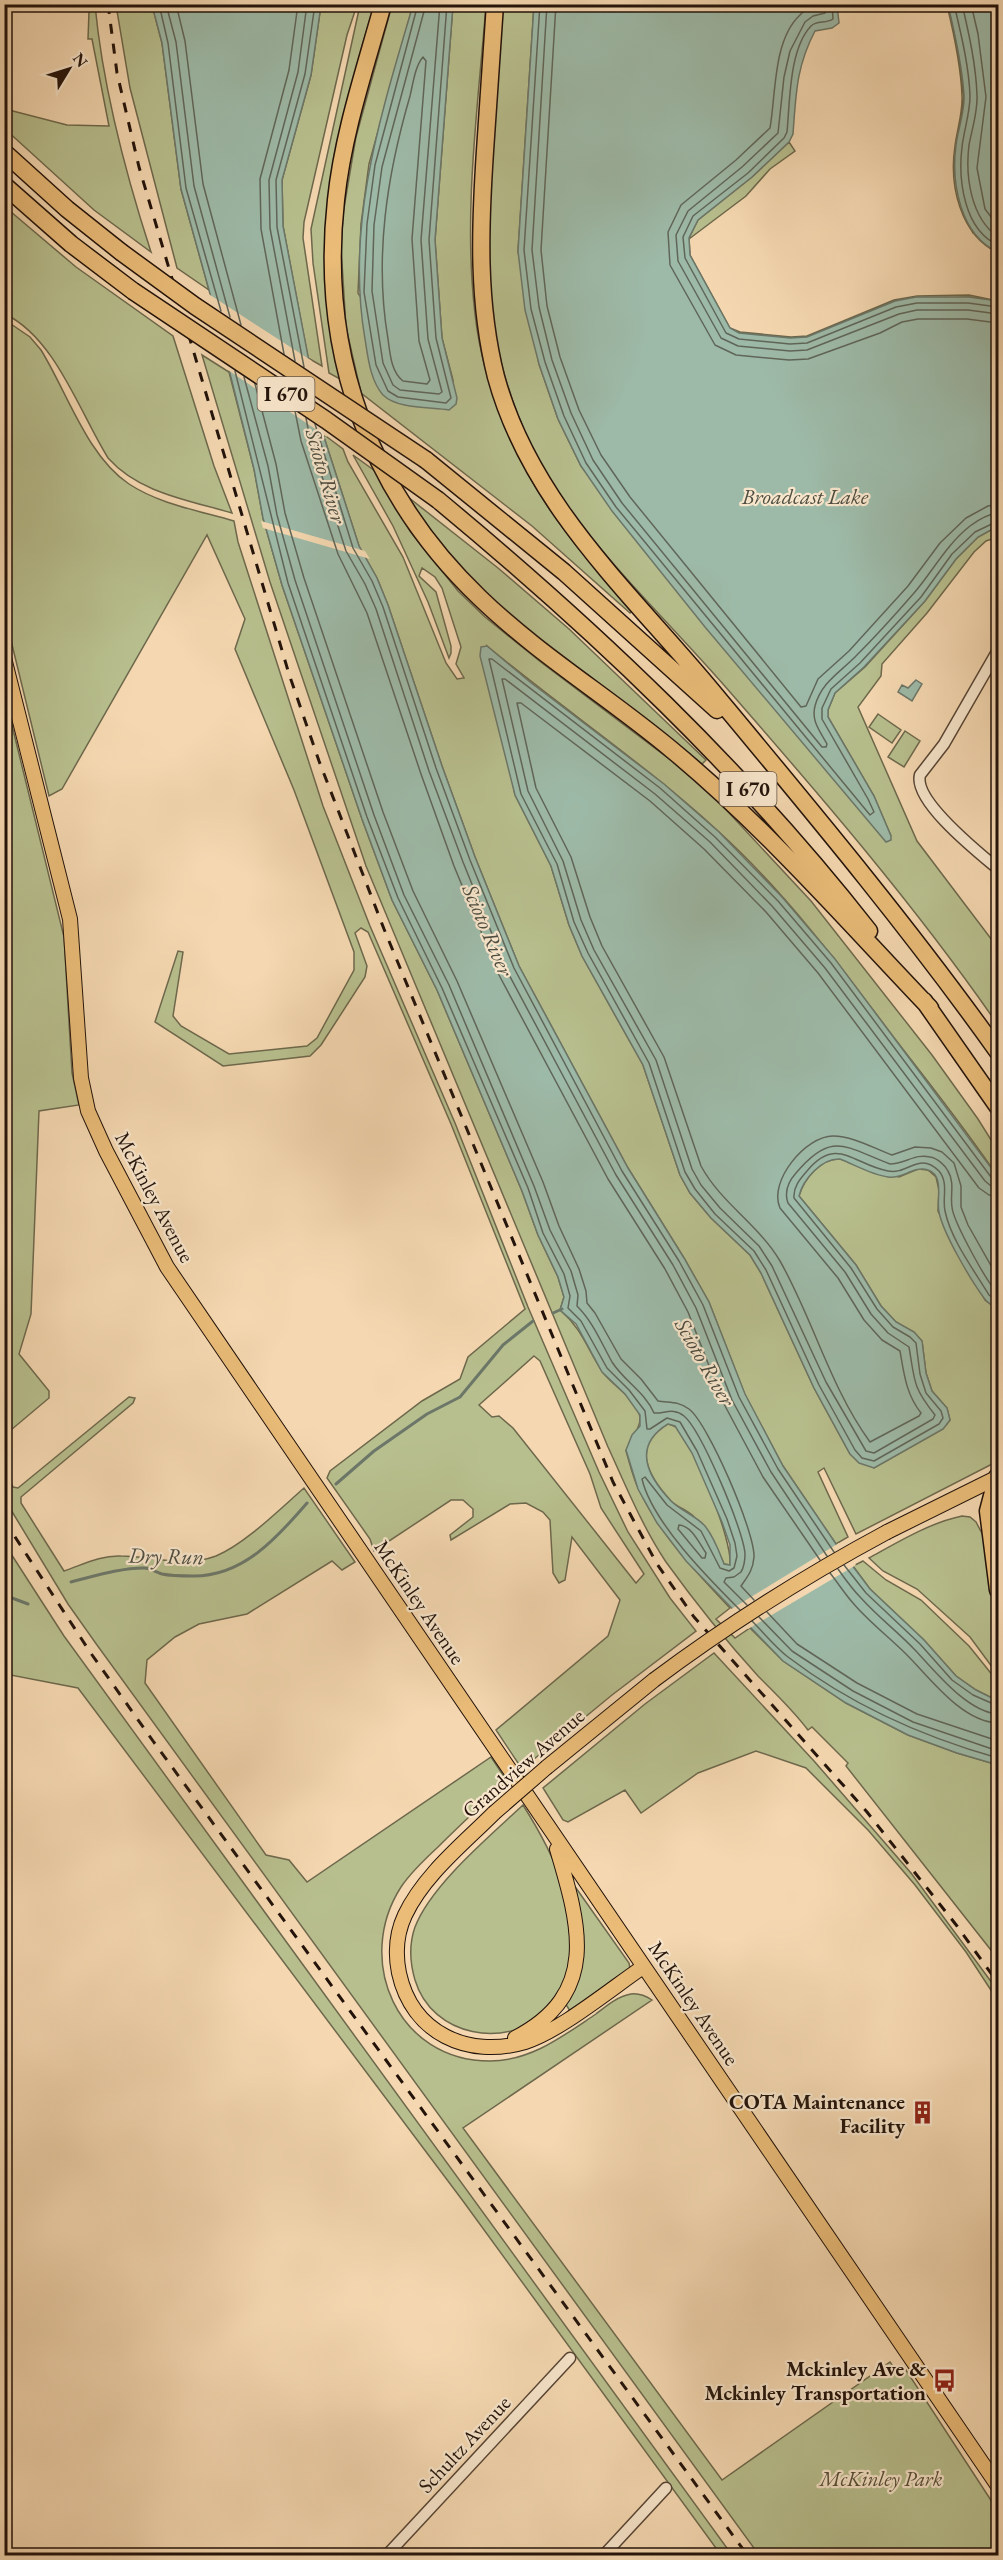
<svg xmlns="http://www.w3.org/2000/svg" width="1003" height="2560" viewBox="0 0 1003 2560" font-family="'EB Garamond',serif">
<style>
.green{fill:#b8bf8e;stroke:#6d684c;stroke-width:1.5;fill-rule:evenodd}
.water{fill:#9dbaa8;stroke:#6c7769;stroke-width:1.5;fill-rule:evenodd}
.pier{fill:#f5d8b1}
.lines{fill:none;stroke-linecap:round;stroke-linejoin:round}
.shore{stroke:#606659;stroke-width:1.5}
.stream{stroke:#6c7769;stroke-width:3}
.minor-casing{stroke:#574434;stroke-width:13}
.major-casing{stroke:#22120a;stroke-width:16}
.highway-casing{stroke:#22120a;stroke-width:19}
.minor{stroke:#f8e6cc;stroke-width:10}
.major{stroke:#eabc78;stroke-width:14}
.highway{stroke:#eabc78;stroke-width:16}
.rail{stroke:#22120a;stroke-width:3;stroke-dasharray:10 10;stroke-linecap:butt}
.major-bridge-casing{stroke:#22120a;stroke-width:16;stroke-linecap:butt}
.highway-bridge-casing{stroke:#22120a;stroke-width:19;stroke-linecap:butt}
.major-bridge{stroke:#eabc78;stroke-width:14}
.highway-bridge{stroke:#eabc78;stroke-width:16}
.labels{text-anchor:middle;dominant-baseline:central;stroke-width:4.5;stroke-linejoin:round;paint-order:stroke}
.shield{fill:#f8e6cc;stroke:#625244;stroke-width:1.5}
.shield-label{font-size:20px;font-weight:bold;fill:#22120a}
.street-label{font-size:21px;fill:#22120a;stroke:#f8e6cc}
.poi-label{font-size:21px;font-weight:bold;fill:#22120a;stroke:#f8e6cc;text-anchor:end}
.park-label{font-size:21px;font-style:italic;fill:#564f38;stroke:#f8e6cc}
.water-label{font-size:22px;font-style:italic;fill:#4d4d41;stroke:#f8e6cc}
</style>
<rect width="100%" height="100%" fill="#f5d8b1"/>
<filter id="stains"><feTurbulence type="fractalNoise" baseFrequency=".00333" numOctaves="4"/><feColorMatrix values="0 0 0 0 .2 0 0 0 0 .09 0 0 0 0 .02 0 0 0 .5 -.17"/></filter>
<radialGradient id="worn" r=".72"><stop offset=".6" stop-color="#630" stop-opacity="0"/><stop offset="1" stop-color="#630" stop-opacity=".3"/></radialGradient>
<path class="green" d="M85,5H95C103,89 125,172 151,252L94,210L5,129V109L67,125L109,126L92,39H88L89,12Z
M116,5H152L162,43L181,189L209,290L177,268L130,88Z
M321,5H357L347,35L304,222L303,238L322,366L308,358L283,226L282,180L311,75Z
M360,5H374C336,135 307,243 340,379L329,373L313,263L311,229Z
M392,5H413L369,164L361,224L358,293L431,407L449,409L453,380L442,338L435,240L453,5H486C478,107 463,212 475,314C481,371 503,427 530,477C556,526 596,569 632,611L630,613L532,526L361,393L346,327L341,247L343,214L356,137Z
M502,5H534L518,251L539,364L558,419L581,466L891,836L874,796L828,717V710L835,693L865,667L925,601L956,559L978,537L998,526V537L986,541L974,552L927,613L882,664L881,676L858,707L917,841L998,948V1025C915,905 819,794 723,684C672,626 615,571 569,509C534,462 509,402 497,345C491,322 491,298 490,274C485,184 496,94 502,5Z
M947,5L956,38L964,97L954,169L964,217L973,233L998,253C960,235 949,185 955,146C957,130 963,112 962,96C961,65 954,34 947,5Z
M789,142L795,151L770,169L746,196L689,239L690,255L730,328L740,332L791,337L807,336L894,300L917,296L969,295L998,301L969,297L895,301L807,337L790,338L739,333L730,328L690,255L689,238L698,220L752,177Z
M4,206L76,267L173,336L214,466L232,513C188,500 139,493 108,458C79,411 55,338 5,314Z
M5,320L30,337L41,350C67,392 87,456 129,484C159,504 200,511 234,521L238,542L323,806L370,926L455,1123L528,1307L599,1472L628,1532L670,1598L696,1631L612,1695L522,1769L496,1730L608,1636L620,1600L572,1537L565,1580L559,1583L553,1573L550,1520L543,1512L526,1503L510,1504L451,1540L450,1535L473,1517V1509L463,1500H451L374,1551L370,1539L327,1478L330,1471L422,1401L460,1379L468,1357L525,1309L451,1124L368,932L361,928L355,933L367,966L365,977L321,1045L310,1056L223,1066L155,1022L178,951L183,952L173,1016L181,1026L229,1054L307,1046L317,1038L354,970V952L294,790L235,649L245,619L207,535L62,789L49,796L5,616ZM534,1356L540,1361L590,1474L601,1508L644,1574L636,1583L513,1428L499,1416L492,1417L479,1405Z
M202,355L229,372L254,469L263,518L282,585L362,819L392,900L437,990L522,1191L538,1235L558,1277L564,1297L560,1310C583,1330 586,1347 602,1371C612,1386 637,1398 640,1417C641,1428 630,1440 626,1451C630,1464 633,1478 639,1490C661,1536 696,1572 730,1608L716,1619L735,1638L750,1628L783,1661L846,1703L908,1735L957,1753L998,1765V1959L846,1766L848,1763L812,1727L808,1730C793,1710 776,1694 758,1676C728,1643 692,1598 666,1562C642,1526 626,1486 608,1447L366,866L270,582Z
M323,434L343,449L348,462L403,557L446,663L457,679L464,678L456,664L461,647L442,588L435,577L422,568L419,576L436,592L451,646V653L449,658L428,602L393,526L353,455L375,471L410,531L458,591L485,617L542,663L676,764L717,800L811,901L932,1055L978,1119L998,1151V1177C965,1128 928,1082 892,1035C839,964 784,891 718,831C645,764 563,709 487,646L515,795L551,866L569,925L582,956L643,1065L680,1175L690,1193L711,1218L750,1255L761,1273L814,1388L850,1454L874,1468L943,1429L950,1420L947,1408L932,1391L926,1373L922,1341L914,1332L896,1322L881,1306L856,1265L799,1196C804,1179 821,1158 840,1159L899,1177L918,1169L928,1170L936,1177L939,1190L938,1211L985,1300L998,1309V1461L856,1534L824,1468L818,1472L848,1537L836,1544L783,1466L745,1395L709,1302L684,1258L628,1168L519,966L475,857L442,766L388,605L377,578L359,546Z
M408,497L498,568L569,629L706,760L702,764C634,707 557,661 492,600C459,570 432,534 408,497Z
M4,693L64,937L72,1073L79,1105L39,1111L31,1314L19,1354L49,1391V1398L5,1435Z
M878,714L901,730L892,743L869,727Z
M905,731L920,741L904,767L888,757Z
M129,1397L135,1398L133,1403L21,1497V1503L64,1571C82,1565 101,1555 121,1556C153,1556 184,1568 216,1556C245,1544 280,1509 304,1488L355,1562L342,1570L332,1561L247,1614L199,1624L175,1637L147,1660L145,1683L266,1855L289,1860L307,1882L491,1757L507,1781C484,1803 461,1824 438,1847C425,1859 411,1872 401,1887C354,1960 397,2061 490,2061C531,2061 563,2036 596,2014C606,2006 618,1996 631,1994C640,1993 646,1996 652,2000L463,2128L722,2480L890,2362L897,2372L904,2367L998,2511V2555H759L97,1645L68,1604L5,1500V1470L13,1487L18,1488Z
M667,1424C670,1424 674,1426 676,1427C694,1444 733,1541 730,1565L724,1564C717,1546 707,1531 694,1517C688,1510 678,1508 671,1501C647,1475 632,1446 667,1424Z
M962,1516L970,1517L976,1522L985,1539L993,1591L998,1611V1675L970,1637L917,1589L883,1571L869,1558C898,1542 929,1523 962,1516Z
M4,1543L64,1636L732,2555H721L463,2201L78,1688L5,1674Z
M863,1561L886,1580L921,1600L969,1646L998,1682V1701L976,1690L956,1676L924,1640L870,1589L853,1566Z
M714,1653L814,1761L911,1873L998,1991V2001L966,1952L915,1885L868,1830L806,1768L756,1751L698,1773L641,1813L625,1790L568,1822L563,1820L543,1788L645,1704Z
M523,1805C554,1854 582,1912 571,1971C569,1978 564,1985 560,1991C557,1997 553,2006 548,2011C507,2050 432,2037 415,1980C410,1963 409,1944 415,1927C431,1885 490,1836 523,1805Z
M576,1888L629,1963L630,1968L570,2011L565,2003L573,1988L574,1889Z"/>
<path class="water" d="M152,5H321L311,75L282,180L283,226L323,434L359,546L377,578L388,605L442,766L475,857L519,966L628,1168L684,1258L709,1302L745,1394L783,1466L836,1544L870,1589L924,1640L956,1676L976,1690L998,1701V1765L957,1753L908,1735L846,1703L783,1661L686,1561L657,1523L638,1489L626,1450L632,1435L640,1426V1415L625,1394L602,1372L576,1324L560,1310L564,1297L558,1277L538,1235L522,1191L437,990L392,900L362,819L282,585L263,518L254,469L209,290L181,189L162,43ZM668,1424L675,1426L692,1453L722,1522L730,1545V1565L724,1564C719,1551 714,1537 705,1526C695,1515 681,1511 671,1501C647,1476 632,1446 668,1424Z
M413,5H453L435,240L442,338L457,398L456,404L449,410C430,407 397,409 383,395C370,380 368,357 365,339C345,224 381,114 413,5Z
M534,5H837L839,23L832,28L815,31C796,67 796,95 793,134L789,142L752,177L698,220L689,238L690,255L730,328L739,333L790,338L807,337L895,301L916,297H969L998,301V526L978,537L956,559L925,601L864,667L835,693L828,710V717L874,796L891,836V840L886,842L705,627L612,511L581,466L558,419L539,364L525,310L518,251Z
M948,5H998V252C960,235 951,183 956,145C958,129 965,111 964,95C962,65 955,34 948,5Z
M487,646L530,682L664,784L719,832L782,897L835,959L998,1177V1309C993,1306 987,1303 984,1298C970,1279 943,1233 939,1212C936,1199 945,1176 928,1170C914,1165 902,1180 888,1177C872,1175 855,1165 840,1159C822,1158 803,1179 799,1196L856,1265L881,1306L896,1322L914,1332L922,1341L926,1373L932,1391L947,1408L950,1420L943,1429L874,1468L859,1463L850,1454L814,1388L761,1273L750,1255L711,1218L690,1193L680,1175L643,1065L582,956L569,925L551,866L515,795L480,656L481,647Z
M916,680L922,684L912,701L898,692L902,685L908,688Z"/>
<path class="pier" d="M207,293L312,361L327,437L225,368Z
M261,521L365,551L370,559L263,528Z
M839,1543L856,1565L748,1629L728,1611Z"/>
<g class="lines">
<path class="shore" d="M159,4L168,43L186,188L221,311
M166,4L176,42L194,186L230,317
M176,4L185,41L203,184L241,325
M418,4L375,165L367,224L364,292L376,365L388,391L398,397L446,403L451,398L436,338L429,240L447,4
M426,4L382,167L374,225L372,291L383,363L393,385L400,390L439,394L442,392L428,339L421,240L440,4
M540,4L524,250L531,309L545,362L564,416L586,463L616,507L870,815L874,812L868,799L822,719V708L831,689L860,663L921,597L952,554L975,532L998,521
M547,4L532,250L539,307L552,360L571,413L593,460L622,503L822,747H826L827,744C820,731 811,721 815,706C821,683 839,673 855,657C875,637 895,615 914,593C933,571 946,545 970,526C978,520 989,514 998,513
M556,4L541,250L547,306L560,357L579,410L601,455L630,497L801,707L806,706L818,679L849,651L908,586L940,543L966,518L988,506L998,504
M815,4C811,8 804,10 800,15C773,40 776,94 770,128L736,160L681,205L668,232L670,265L715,345L736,355L789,360L808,359L880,333L902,322L918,319H967L998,323
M824,4L825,13L813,16L805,22L790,51L784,77L778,133L742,167L688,211L676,235L678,261L721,338L738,346L790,351L807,350L899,314L917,310H968L998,314
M832,4L833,19C826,24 817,20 811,26C789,49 790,102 787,132L784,138L748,173L693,216L683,237L685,258L726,333L739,339L790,344L807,343L896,307L917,303H968L998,307
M954,4C961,34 969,66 970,96C970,113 964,130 962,147C958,180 964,230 998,245
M962,4C969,34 976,65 977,95C978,111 972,129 969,145C965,177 971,218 998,237
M971,4L978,34L986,97L977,168L985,209L998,226
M423,57L426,61L412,239L419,341L430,380L427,384L403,381C391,372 390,353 388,339C374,257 387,175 410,96C413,84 415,66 423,57Z
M284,354L261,229L260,179L289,70L298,4
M295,361L270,228L269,180L298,72L307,4
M304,367L277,227L276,180L305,74L315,4
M235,371L288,583L367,817L398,898L442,988L528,1188L543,1233L564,1274L570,1296L568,1308L581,1321L607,1368L629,1390L645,1411L647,1429H650L667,1418L680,1422L697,1451L727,1519L735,1543L737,1556L734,1568L729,1571L720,1568L701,1531L667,1505L645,1477L642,1479C652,1522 709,1579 740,1610
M244,377L268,466L277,515L295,580L374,815L404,895L449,985L534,1186L550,1230L571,1271L578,1295L577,1306C593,1322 601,1342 612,1362C624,1381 645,1392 654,1413C664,1414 673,1407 684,1416C701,1430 744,1531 745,1554C745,1561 744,1567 741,1572L734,1577L726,1578L724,1582L747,1605
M255,384L276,464L285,513L304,578L383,812L413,891L457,981L543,1182L559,1226L579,1269L586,1291L587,1303L595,1313L621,1359L641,1379L658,1401C668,1403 679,1401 689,1409C708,1423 755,1532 754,1557C753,1570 748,1576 741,1586L754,1600
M295,411L301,441L338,554L367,613L421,774L454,866L499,975L608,1179L665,1269L688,1312L724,1404L763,1477L820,1560
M306,418L310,439L346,551L365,584L376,609L429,771L463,862L507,971L616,1175L673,1265L696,1308L732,1400L771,1472L827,1556
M315,424L353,548L372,581L383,607L436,768L470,860L514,968L622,1171L679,1261L703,1305L739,1397L778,1469L834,1552
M998,1179L991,1177L831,963L778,901L715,837L660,788L492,659H489L521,794L557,864L574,922L588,953L649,1063L685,1172L695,1189L715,1214L754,1251L766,1270L819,1385L855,1450L862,1458L874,1461L939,1424L943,1418L941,1411L926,1393L920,1374L916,1343L910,1337L893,1327L877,1309L851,1268L794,1198C793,1187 800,1179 807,1171C837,1135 854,1165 888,1171C908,1175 919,1151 939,1171C949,1183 942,1198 945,1211C951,1240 974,1270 989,1295L998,1302
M998,1187L991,1186L985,1181L825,968L772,906L710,842L655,794L505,679H502L528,791L563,861L581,920L594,950L656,1060L692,1169L701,1185L720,1208L759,1246L772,1266L826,1382L866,1451L874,1453L933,1419L935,1415C912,1386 915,1381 909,1347L888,1333L871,1314L845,1272L788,1203C784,1192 788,1182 796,1173C832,1130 845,1147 890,1164C905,1164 915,1153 930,1157C937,1158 945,1165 948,1171C955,1183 950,1195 952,1207C953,1221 988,1285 998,1293
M998,1196L989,1195L979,1188L818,973L766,912L704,849L650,801L521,703H517L536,788L571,857L590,917L602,946L664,1057L701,1166C721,1203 759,1225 780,1261C813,1319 830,1387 870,1442L919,1416L921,1413C906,1394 904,1374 900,1351L882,1340L864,1320L838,1278L780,1208C768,1181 806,1136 833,1136C853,1136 873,1148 892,1155L915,1147L931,1148L942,1152L954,1163L961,1186V1207L968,1225L998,1278
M679,1525C692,1526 699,1543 706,1553L705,1558H702L678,1529Z
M844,1565L866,1593L920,1644L952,1680L973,1695L998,1706
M838,1569C845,1579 852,1589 861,1598C878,1617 898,1632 915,1650C935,1671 967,1712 998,1714
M830,1573C838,1583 845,1594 853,1603C869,1622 889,1637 907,1655C930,1678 962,1722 998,1723
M767,1612L797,1644L857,1683L917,1714L998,1741
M759,1617L792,1651L853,1691L913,1722L998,1751
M752,1621C764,1633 775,1647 788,1657C851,1705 923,1737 998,1758"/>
<path class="stream" d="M553,1313L562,1309
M336,1484L374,1451L427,1414L460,1397L503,1345L533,1321
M71,1582C95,1576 120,1568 144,1568C151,1568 155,1572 162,1574C171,1576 184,1576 194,1576C243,1576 277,1538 307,1503
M4,1595L28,1604"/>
<defs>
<path id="minor" d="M998,650L944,744L920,775C913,801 979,853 998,869
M386,2556L570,2358
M603,2556L666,2488"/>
<path id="major" d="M4,658L70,919L81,1078L88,1111L106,1151L167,1267L998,2486
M887,1532L998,1477
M547,1767L654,1680
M494,1813C463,1844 424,1875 405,1915C396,1934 395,1953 399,1973C412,2033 468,2059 525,2042C560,2031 612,1988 643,1967
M515,2038C600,1994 580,1926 557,1849"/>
<path id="highway" d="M383,4C365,69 343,133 336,200C319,352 369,492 480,598C539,655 610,698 672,750C766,828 846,920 930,1008
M495,4C492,53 488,102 485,151C480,227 477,302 496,377C531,505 631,593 713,692C811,810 909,927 998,1052
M4,152L67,209L121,252
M4,185L71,244L133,291
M426,460L564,572L717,710
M438,500C595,630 743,770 869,931
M924,1001L998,1107
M997,1477L988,1511L998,1590"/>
</defs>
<use href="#minor" class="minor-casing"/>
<use href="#major" class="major-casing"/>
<use href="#highway" class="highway-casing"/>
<use href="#minor" class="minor"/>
<use href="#major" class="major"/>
<use href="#highway" class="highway"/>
<path class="rail" d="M108,4L117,73L139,167L289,674L319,761L384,929L613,1482L657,1564L694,1617L867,1812L957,1926L998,1983
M4,1520L90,1652L153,1741L748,2556"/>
<defs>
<path id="major-bridge" d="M654,1680C729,1624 805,1576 887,1532
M494,1813L547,1767"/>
<path id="highway-bridge" d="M121,252L195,306L426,460
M133,291L326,420L438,500"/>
</defs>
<use href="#major-bridge" class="major-bridge-casing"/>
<use href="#highway-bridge" class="highway-bridge-casing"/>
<use href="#major-bridge" class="major-bridge"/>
<use href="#highway-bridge" class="highway-bridge"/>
</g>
<defs>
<symbol id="building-bare" viewBox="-9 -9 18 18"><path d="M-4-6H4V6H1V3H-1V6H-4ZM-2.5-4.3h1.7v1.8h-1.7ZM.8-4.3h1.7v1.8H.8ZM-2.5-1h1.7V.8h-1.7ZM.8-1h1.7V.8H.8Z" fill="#8f2418" stroke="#f8e6cc" stroke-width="2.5" paint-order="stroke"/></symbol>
<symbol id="bus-bare" viewBox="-9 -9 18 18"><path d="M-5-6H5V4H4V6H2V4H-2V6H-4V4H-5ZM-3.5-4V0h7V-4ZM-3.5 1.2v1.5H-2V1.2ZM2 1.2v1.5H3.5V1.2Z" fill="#8f2418" stroke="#f8e6cc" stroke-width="2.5" paint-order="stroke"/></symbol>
</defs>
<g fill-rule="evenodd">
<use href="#building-bare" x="906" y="2096" width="33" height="33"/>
<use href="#bus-bare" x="928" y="2364" width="33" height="33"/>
</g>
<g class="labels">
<g class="shield">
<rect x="257.5" y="377" width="57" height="34" rx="4.5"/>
<rect x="719.5" y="772" width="57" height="34" rx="4.5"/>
</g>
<g class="shield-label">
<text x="286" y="394">I 670</text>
<text x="748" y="789">I 670</text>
</g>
<g class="street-label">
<text transform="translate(155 1197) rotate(62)">McKinley Avenue</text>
<text transform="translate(420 1602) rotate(56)">McKinley Avenue</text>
<text transform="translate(523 1763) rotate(-41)">Grandview Avenue</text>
<text transform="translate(694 2003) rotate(56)">McKinley Avenue</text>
<text transform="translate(464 2444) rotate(-47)">Schultz Avenue</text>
</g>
<g class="poi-label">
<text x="905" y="2101">COTA Maintenance<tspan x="905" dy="24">Facility</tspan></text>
<text x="926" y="2368">Mckinley Ave &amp;<tspan x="926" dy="24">Mckinley Transportation</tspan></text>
</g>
<g class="park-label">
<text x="881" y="2478">McKinley Park</text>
</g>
<g class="water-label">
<text transform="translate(326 476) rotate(74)">Scioto River</text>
<text x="805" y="496">Broadcast Lake</text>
<text transform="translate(488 930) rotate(67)">Scioto River</text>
<text transform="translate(705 1362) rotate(60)">Scioto River</text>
<text transform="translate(166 1556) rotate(1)">Dry Run</text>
</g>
</g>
<rect width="1003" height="2560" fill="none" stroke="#f5d8b1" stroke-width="24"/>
<rect x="6" y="6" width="991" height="2548" fill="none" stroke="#22120a" stroke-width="3"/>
<rect x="12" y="12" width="979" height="2536" fill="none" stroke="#22120a" stroke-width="1.5"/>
<g transform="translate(69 69) rotate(52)" stroke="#f8e6cc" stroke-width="4.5" paint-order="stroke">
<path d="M0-4.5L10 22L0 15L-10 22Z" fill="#22120a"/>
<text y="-9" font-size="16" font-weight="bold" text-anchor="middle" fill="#22120a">N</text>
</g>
<rect width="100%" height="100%" filter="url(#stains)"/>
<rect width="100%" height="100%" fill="url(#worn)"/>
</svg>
